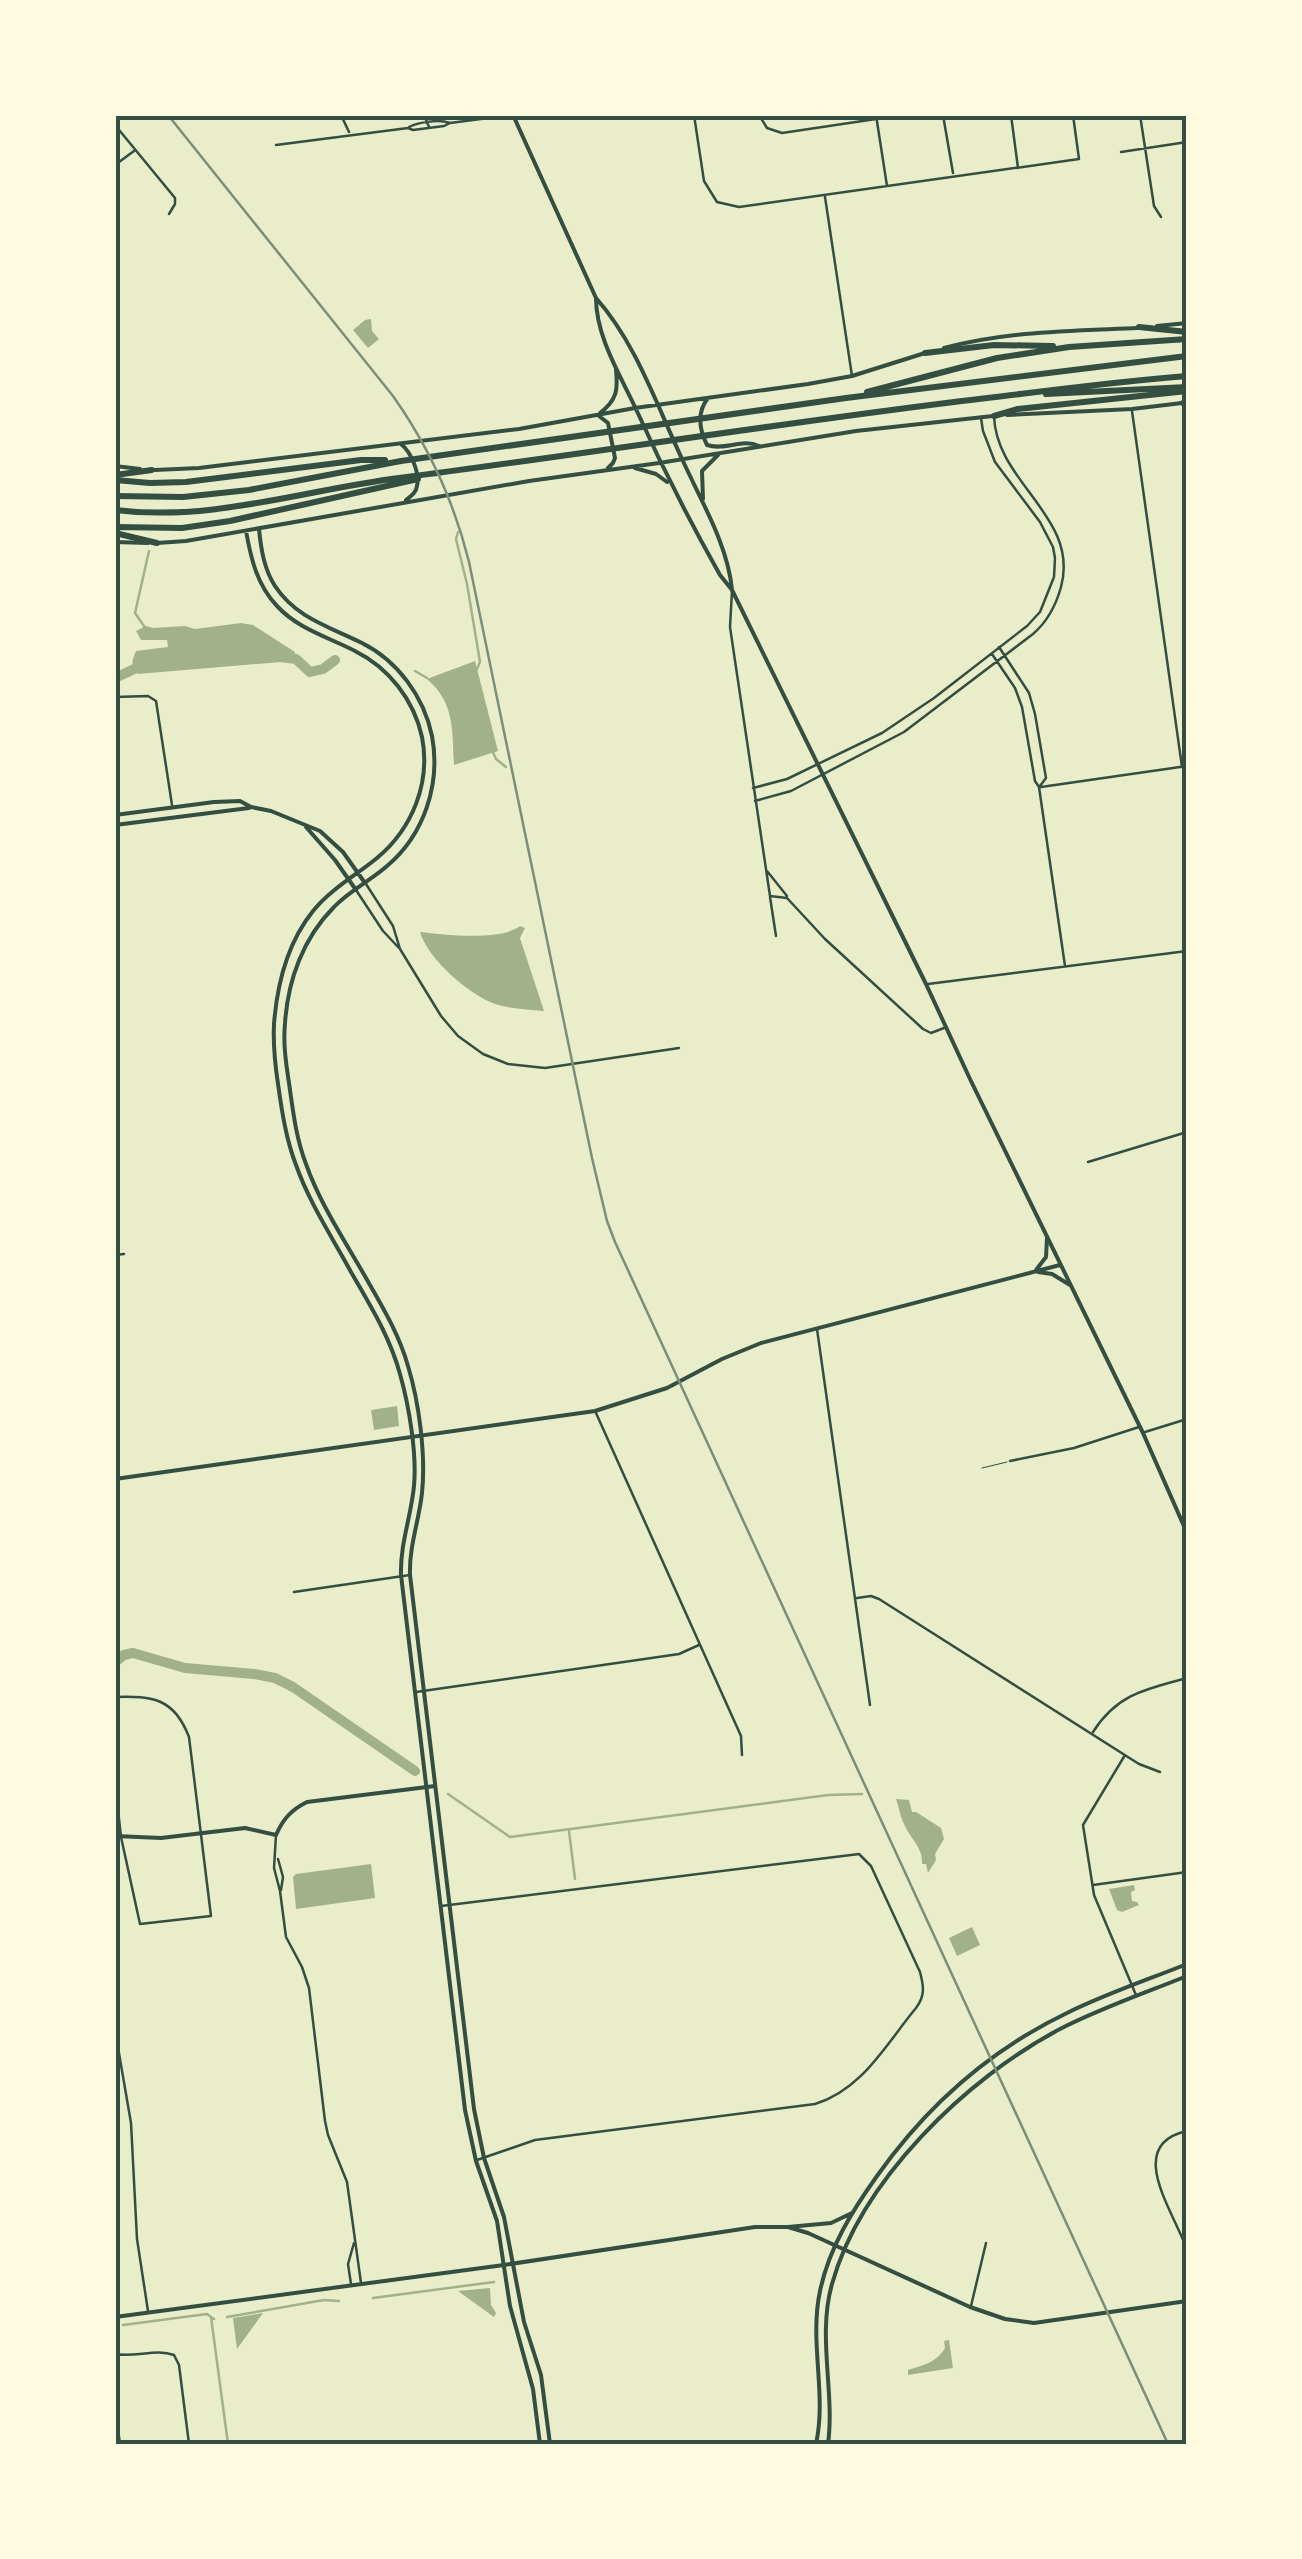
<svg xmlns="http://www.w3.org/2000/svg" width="1302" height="2559" viewBox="0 0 1302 2559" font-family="'Noto Sans',sans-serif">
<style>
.water{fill:#a3b18a}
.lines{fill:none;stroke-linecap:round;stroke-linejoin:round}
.stream{stroke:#a3b18a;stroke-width:2.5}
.river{stroke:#a3b18a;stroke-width:10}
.service{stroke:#344e41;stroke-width:1}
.minor{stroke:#344e41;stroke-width:2.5}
.tertiary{stroke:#344e41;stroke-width:4}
.secondary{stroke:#344e41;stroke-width:4}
.motorway{stroke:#344e41;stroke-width:6}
.rail{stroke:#7c8e77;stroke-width:2.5}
.neatline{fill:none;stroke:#344e41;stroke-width:4}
</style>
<rect width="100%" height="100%" fill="#e9edc9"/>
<path class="water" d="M371,319L372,331L379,339L368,348L353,330L365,320Z
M241,623L253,625L295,652L293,661L138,674C130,667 132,660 136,651L168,647L167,640H141L136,631L146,626L153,628L185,626L195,629Z
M475,661L498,751L454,765C452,730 455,703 427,679Z
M520,926L525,928L520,938L544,1011C528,1009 510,1009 495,1004C468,994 428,959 420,932C445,935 501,941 520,926Z
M397,1406L399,1426L374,1430L371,1410Z
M896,1799L909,1800L912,1812H916L941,1828L944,1839L935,1854L936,1860L928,1873L926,1864H922C923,1847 911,1840 904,1824C900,1816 899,1807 896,1799Z
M371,1864L375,1898L296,1909L293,1877L296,1874Z
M1134,1885L1135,1890L1131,1892L1132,1901L1137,1902L1139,1905L1122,1912L1117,1910L1109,1889Z
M972,1927L980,1945L957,1956L949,1938Z
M490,2288L491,2305L496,2313L494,2317L458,2291Z
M263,2313L237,2349L233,2318Z
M949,2340L953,2368L908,2375V2370C924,2365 937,2362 945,2348L944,2341Z"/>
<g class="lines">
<path class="stream" d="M458,532L456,539L467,584L480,662L476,671
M146,629L135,613L149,551
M415,671L427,678
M492,750L496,759L506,767
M448,1794L510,1837L828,1795L862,1794
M569,1831L575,1879
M373,2298L494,2282
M211,2317L228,2444
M227,2317L324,2300L339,2301
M123,2325L207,2314L214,2319"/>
<path class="river" d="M280,657L296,659L310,672L323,669L335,660
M115,678L145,664
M115,1662L124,1655L133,1653L185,1668L254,1674L275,1678L293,1687L415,1771"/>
<path class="service" d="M982,1468L1007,1462"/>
<path class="minor" d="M341,115L349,132
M424,115L429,127
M694,115L704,181L717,202L739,207L1079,159L1073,115
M759,115L767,128L782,133L876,119
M876,115L887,186
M943,115L953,173
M1011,115L1018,168
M1140,115L1154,206L1161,217
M115,125L175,198V204L169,214
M409,127C419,122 439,119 450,123
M276,145L408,128L413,130L444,126L450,123L512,115
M1121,152L1187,142
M115,165L134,151
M825,197L852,376
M1132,411L1182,767
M732,591L730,627L770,896L787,898L825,939L923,1029L931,1033L944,1028
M999,647L1029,693L1035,714L1046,778L1040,786
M992,654L1015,688L1022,707L1035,781L1039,787L1065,966
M115,697L148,696L156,701L172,805
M1041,787L1187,766
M753,788L787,779L882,733L934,698L1027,626L1040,612L1054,577L1055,558L1053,547L1040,522L995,462L983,431L981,418
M755,801L791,791L904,732L1033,634C1047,622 1056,605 1061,587C1080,517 996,483 994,416
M767,871L787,896
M366,884L393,926L400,949L441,1016L458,1036L483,1054L508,1064L545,1068L679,1048
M356,890L383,931L399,948
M770,897L776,936
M928,984L1187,951
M1088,1162L1187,1132
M115,1255L124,1254
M817,1329L870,1705
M596,1413L741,1736L742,1755
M1145,1432L1187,1419
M1010,1461L1074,1448L1139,1427
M294,1592L410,1575
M857,1598L871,1596L879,1599L1139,1764L1160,1772
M416,1692L679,1654L699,1645
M115,1697C153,1696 174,1698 189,1737L211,1916L140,1924L121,1837L115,1783
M1093,1732C1117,1694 1146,1689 1187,1678
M1125,1755L1083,1825L1094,1895L1136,1995
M276,1835L274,1868L280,1891L286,1937L302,1967L309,1988L325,2121L328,2135L347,2182L361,2283
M278,1859L283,1877L281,1890
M1093,1885L1187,1872
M441,1906L859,1854L871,1866L920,1972C924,1987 925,1996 916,2008C886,2044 862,2090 815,2104L535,2140L477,2160
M115,2030L131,2123L137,2239L148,2311
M1187,2131C1123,2145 1175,2213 1187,2250
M351,2284L348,2264L354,2243
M971,2306L986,2243
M115,2354C135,2358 156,2348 174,2355L179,2365L189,2444
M115,2408L120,2444"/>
<path class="tertiary" d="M1036,1270L1046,1257L1047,1238
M1038,1272L1052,1274L1070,1285
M115,1479L595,1411L667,1388L722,1359L761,1343L1060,1265
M115,1836L161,1838L245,1828L276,1835C283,1819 291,1810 307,1802L435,1786
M115,2317L504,2265L755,2227H788L808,2233L970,2307L1005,2319L1034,2323L1187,2301"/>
<path class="secondary" d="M513,115L596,298C636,343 657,406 683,461C701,501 728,545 732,590
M596,298C596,336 619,373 635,407C661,465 689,520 720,575L732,590L926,984L970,1079L1143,1433L1187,1533
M1157,326L1187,323
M944,348C1006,331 1073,331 1138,328
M708,398C697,412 699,429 707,445C725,451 742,438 759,446
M600,413C617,400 618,390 616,370
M1007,415L1132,409L1182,403
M599,416L608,423L615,458L613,463L608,468
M401,444C411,452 420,473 417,486C416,493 411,496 406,500
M115,466L140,469
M635,468L656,474L667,482
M155,470L199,468L519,429L635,408L808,384L852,376L925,353
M703,499L702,471L718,455
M259,529C261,549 264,569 275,586C296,618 330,627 362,643C398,661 424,697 432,736C441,784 424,835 387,866C370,881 349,891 334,907C303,938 288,980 285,1023C283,1044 286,1063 289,1083C293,1111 296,1138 306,1164C320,1204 345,1241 366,1278C382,1306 399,1334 408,1366C419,1402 426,1455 422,1493C419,1521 409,1546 410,1575L474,2109L484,2158L504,2217L524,2322L541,2375L550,2444
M246,531C251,559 257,585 277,606C298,629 328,637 355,651C389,668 414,700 422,737C431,783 412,829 377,858C355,876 331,889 313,911C288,942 277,985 274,1024C273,1044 275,1064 278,1084C282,1112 286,1139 296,1165C309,1202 332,1237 351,1272C370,1305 390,1337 400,1374C409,1406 417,1453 414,1486C411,1517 400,1544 401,1575L465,2110L476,2161L497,2221L510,2306L533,2389L540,2444
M115,542L148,543
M157,543L186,541L529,481L659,463L856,431L993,416
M115,815L214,802L240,801L251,807L271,811L320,831L343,852L365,883
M115,825L249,808
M306,827L335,860L356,890
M788,2227L831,2223L852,2213
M816,2444C827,2394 809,2342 820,2291C829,2248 852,2211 877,2176C926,2107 990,2050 1067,2013C1105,1994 1147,1980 1187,1964
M828,2444C835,2392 817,2336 832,2284C861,2180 967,2078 1060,2029C1101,2008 1145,1993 1187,1976"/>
<path class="motorway" d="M1139,327L1187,332
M925,353L994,345L1053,346
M867,392L997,358L1069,347L1187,339
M1046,394L1187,387
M1183,403L1187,402
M994,416L1018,409L1187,391
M115,475L152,470
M115,480L150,483L186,482L361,460H385
M115,496L183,497L249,490L401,461L846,398L1187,356
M115,510C212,522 304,490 399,478C584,454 769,425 954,402C1032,393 1109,382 1187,376
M115,527L182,528L230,521L418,479
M115,533L157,543"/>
<path class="rail" d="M168,115L393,396C429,447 454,501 469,562L592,1158L607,1221L615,1242L1168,2444"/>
</g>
<rect width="1302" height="2559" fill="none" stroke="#fefae0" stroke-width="235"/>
<rect x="118" y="118" width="1066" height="2324" class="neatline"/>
</svg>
